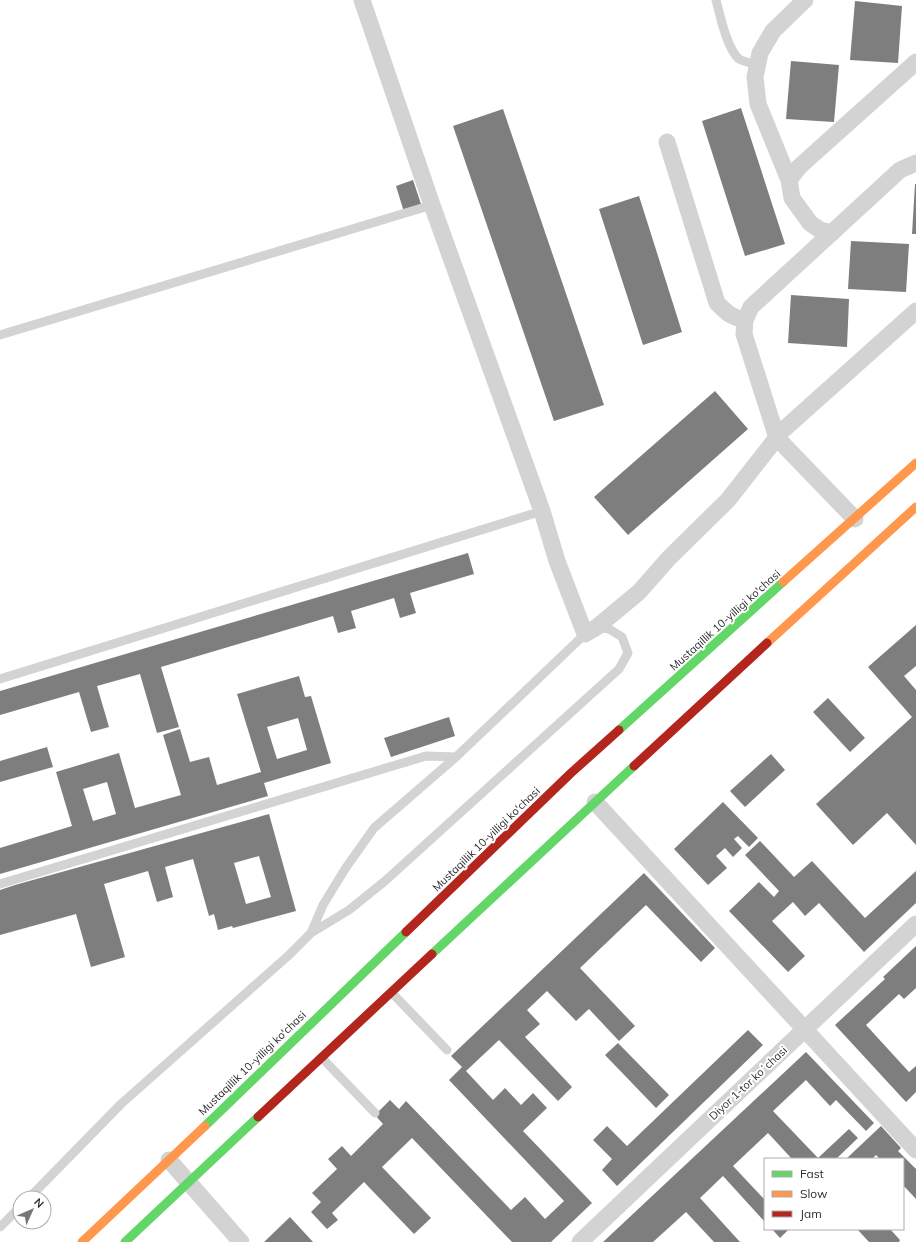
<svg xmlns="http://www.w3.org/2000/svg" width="916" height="1242" viewBox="0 0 916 1242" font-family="Mulish,sans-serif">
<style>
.building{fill:#7e7e7e;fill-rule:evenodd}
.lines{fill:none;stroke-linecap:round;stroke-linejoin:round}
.lane{stroke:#d3d3d3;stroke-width:9}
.street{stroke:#d3d3d3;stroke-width:17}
.fast{stroke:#63d668;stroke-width:9}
.slow{stroke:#ff974d;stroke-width:9}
.jam{stroke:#b3261e;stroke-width:9}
.labels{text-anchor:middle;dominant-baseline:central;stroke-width:4;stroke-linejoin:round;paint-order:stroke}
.street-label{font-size:11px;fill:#2e2e2e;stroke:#fff}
</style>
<rect width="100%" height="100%" fill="#fff"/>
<path class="building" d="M855,1L902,6L898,63L850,60Z
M791,61L839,65L834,122L786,119Z
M741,108L785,244L745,256L702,121Z
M503,109L604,405L554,421L453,126Z
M413,180L422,207L404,212L396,186Z
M915,184H916V234H912Z
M639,196L682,332L643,345L599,209Z
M851,241L909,244L906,292L848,289Z
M791,295L849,299L847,347L788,343Z
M715,391L748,429L628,535L594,497Z
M468,553L474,574L410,593L416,613L400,618L394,598L351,611L356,628L338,633L333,616L161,667L179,727L157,733L140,674L97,686L109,727L91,732L79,692L0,715V691Z
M916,625V666L904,676L916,690V845L887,813L853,845L816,804L912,717L868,667Z
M299,676L305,697L311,696L331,763L264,783L268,796L0,874V848L72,826L56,772L119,753L135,808L181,795L163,735L180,729L190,762L209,757L217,785L261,772L237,694ZM298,718L307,750L277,759L267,727ZM107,782L116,814L93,821L83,789Z
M828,698L865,738L850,752L813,712Z
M449,717L455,736L391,757L384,738Z
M47,747L53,767L0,782V761Z
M771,754L785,770L745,807L730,791Z
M723,802L758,838L749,847L738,836L734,839L742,848L733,857L725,848L716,856L727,868L708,885L674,849Z
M269,814L296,911L233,928L232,926L218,930L214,914L209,916L193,859L165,867L173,897L157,902L148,871L104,884L125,957L91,967L76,914L0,935V890L15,885ZM259,856L271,897L246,904L234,863Z
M760,841L794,877L812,861L865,918L916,871V903L864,952L819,903L805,916L793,902L772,921L805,956L788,972L729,911L759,882L774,897L779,891L745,855Z
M644,873L715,948L701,962L646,905L580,968L635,1026L619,1041L589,1009L576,1021L547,991L527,1010L540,1024L525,1037L572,1087L558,1101L499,1040L466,1071L493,1100L505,1088L521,1105L533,1093L547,1108L523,1131L592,1203L551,1242H512L412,1138L382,1167L431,1218L414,1234L364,1182L332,1213L338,1220L327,1229L311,1212L321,1202L312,1193L337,1169L328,1159L342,1146L351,1156L383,1124L375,1115L390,1100L399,1109L406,1101L511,1210L525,1197L545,1219L564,1201L449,1080L462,1067L451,1056Z
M916,946V988L904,999L899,994L866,1025L909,1072L916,1066V1092L906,1102L835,1025L885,979L883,977Z
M748,1030L763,1045L617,1186L602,1170L612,1159L593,1140L607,1126L627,1146Z
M618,1043L669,1095L656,1108L605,1055Z
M806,1052L874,1123L866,1131L836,1100L830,1106L806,1080L773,1111L818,1158L849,1129L858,1138L836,1159H792L768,1133L733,1166L765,1200V1222L723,1176L700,1198L740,1242H714L686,1212L653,1242H603Z
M881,1126L901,1148L898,1151L916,1169V1199L903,1185V1159H880L876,1155L872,1159H846Z
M290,1217L313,1242H264Z
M772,1229H789L780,1238Z
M857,1229H890L900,1240L899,1242H869Z"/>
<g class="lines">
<path class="lane" d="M716,0C720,15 727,49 739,59C744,62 752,63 758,65
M0,335L432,205
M0,679L542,511
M0,884L426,756L456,757L585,634
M311,933L349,910L385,881L619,669L628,653L622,637L609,629L597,627
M392,993L447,1050
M322,1058L375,1113
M29,1198L121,1104L289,955L311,933L323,905L345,869L374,828L456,757
M0,1227L20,1207"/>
<path class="street" d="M362,0L432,205L542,511L557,561L585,634L597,627L639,592L669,558L728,500L782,431L916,311
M667,142L717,303C727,313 731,317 745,320
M789,180L758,104L755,77L760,53L773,31L805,0
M832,233L820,230L810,223L792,198L789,180L799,167L916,62
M855,519L777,438L744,334L745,320L751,307L900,170L916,163
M595,802L916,1150
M169,1160L241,1242
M580,1242L916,924"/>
<path class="fast" d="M619,730L783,582
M432,954L634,766
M205,1126L406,932
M125,1242L258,1117"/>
<path class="slow" d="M783,582L916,463
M767,643L916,507
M82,1242L205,1126"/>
<path class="jam" d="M634,766L767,643
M406,932L571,773L619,730
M258,1117L432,954"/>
</g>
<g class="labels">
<g class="street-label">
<text transform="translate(725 620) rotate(-42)">Mustaqillik 10-yilligi ko'chasi</text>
<text transform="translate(486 839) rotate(-44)">Mustaqillik 10-yilligi ko'chasi</text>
<text transform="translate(252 1063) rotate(-44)">Mustaqillik 10-yilligi ko'chasi</text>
<text transform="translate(748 1083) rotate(-43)">Diyor 1-tor koʻchasi</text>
</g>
</g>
<rect x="764" y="1158" width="140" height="72" fill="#ffffff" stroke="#ababab"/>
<rect x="772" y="1171" width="20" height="6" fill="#63d668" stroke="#ababab"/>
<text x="800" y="1178" font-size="12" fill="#2e2e2e">Fast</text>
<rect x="772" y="1191" width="20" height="6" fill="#ff974d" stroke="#ababab"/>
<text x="800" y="1198" font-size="12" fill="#2e2e2e">Slow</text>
<rect x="772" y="1211" width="20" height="6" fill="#b3261e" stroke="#ababab"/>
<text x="800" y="1218" font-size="12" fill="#2e2e2e">Jam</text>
<g transform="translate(32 1210) rotate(45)"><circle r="19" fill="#ffffff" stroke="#ababab"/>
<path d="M0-3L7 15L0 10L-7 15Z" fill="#777777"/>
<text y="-6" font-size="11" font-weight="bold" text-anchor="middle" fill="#2e2e2e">N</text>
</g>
</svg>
